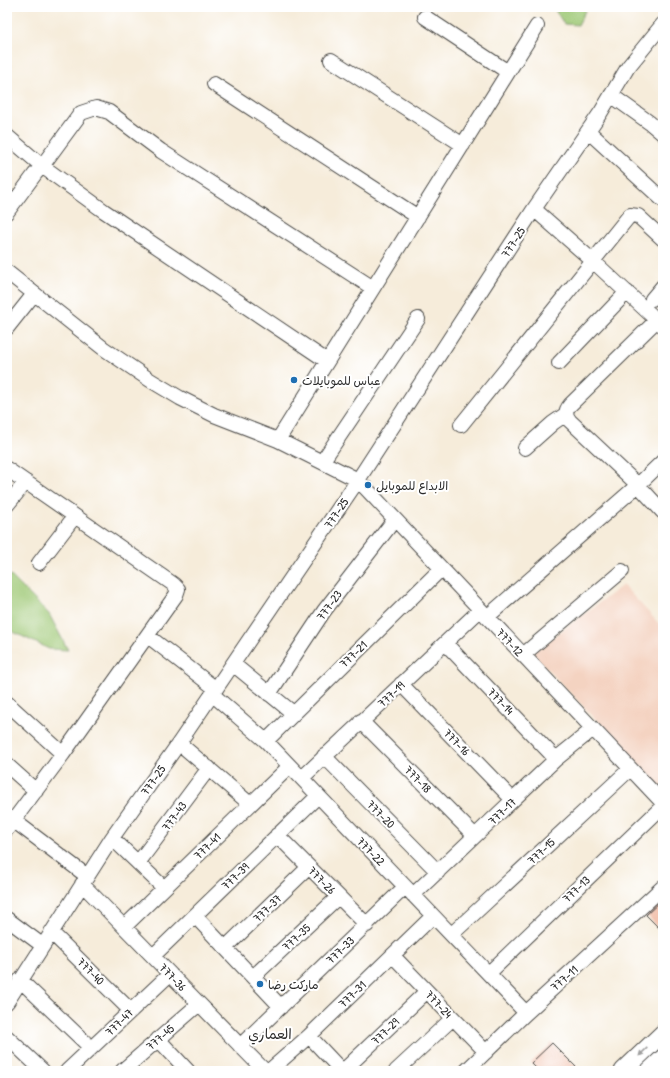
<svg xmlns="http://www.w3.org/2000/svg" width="670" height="1078" viewBox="0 0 670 1078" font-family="'Patrick Hand','Playpen Sans Arabic',sans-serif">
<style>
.built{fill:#f4d3c1}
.green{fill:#9ec875;stroke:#647a50}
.building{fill:#eeb096}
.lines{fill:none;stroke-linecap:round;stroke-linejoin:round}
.minor-casing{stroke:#494845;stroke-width:16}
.major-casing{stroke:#494845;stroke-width:19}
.minor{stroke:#fff;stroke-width:14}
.major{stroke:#fff;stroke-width:17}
.oneway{fill:#a0a0a0}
.poi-dot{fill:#1f6fb2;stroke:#fff;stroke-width:1.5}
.labels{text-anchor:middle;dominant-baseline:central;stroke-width:4;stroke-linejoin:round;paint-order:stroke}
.street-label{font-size:12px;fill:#2b2b2b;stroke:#fff}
.poi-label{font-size:12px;fill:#2b2b2b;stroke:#fff;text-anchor:start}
.quarter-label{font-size:14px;fill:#2b2b2b;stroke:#fff}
</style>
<rect width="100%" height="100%" fill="#fff"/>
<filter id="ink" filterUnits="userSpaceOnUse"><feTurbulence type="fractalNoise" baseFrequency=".025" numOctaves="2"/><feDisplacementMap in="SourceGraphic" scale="8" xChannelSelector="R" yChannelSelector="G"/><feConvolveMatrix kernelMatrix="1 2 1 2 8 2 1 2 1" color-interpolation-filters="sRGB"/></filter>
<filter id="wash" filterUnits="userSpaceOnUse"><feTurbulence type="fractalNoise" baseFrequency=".012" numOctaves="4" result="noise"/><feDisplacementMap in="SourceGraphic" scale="16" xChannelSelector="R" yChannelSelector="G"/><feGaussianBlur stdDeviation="0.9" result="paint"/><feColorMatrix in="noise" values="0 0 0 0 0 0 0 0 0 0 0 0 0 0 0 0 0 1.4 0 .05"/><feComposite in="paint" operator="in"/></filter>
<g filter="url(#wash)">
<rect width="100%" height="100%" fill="#f6ecda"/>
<path class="built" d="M623,585L663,628V789L532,653Z"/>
<path class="green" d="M553,7H587L578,25L564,24Z
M7,572L49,614L68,650L49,649L7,629Z"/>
<g id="blocks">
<path class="building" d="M663,899V932L646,915Z
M552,1043L580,1071H539L531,1063Z"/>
</g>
</g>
<g filter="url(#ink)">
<use href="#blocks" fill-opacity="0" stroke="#494845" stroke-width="1"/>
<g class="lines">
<defs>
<path id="minor" d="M425,17L508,72
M331,60L463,145
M214,84L418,217
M611,95L650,123L663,134
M588,131L663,200
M7,136L42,166L81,113L96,108L109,112L161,151L373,288
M534,209L593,261L663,326
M7,212L35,174L42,166L104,211L327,361
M7,272L103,348L150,380L180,398L214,415L278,440L358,480L663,803
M652,299L663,286
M657,320L570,405C565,411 565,415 570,421L638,485L663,512
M7,328L34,294
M559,363L627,292
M461,425L630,215L638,216L663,239
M278,440L537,26
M525,448L553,423L566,414
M322,462L418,319
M7,469L173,584L178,589L176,595L63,754L7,829
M7,505L26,482
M39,563L75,516
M487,617L638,485L663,461
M148,636L216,689
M445,643L556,759
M523,655L622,571
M233,664L293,713
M401,684L513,800
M212,694L266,741L526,1013
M269,694L324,611L395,519
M7,703L63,754
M361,721L475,836
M266,741L441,569
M179,743L250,804
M324,756L438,872
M7,765L36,791
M302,778L480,610
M13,820L87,876
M277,835L367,925
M112,838L164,888
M138,863L209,768
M82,884L265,1071
M413,895L556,759L593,729
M195,916L281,1007
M7,919L42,945
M124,927L290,766
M51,932L131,1011
M452,934L630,769
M225,948L309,867
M153,956L318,796
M393,956L486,1052
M489,973L663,806
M253,977L338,897
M20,980L91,1048
M7,1002L112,838L179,743L358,480L534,209L601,112L628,67L663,24
M309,1036L342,1071
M7,1037L43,1071
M158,1039L188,1071
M240,1046L405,887
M67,1071L170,974
M122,1071L199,1004
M269,1071L309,1036L433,916
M343,1071L427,991
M396,1071L453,1018
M466,1071L526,1013L663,887"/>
<path id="major" d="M623,1071L663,1033
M649,1071L663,1058"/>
</defs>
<use href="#minor" class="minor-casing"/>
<use href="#major" class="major-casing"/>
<use href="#minor" class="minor"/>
<use href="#major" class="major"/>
</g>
<defs><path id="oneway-solid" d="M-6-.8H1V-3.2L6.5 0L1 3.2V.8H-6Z"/></defs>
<use class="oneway" href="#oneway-solid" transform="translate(643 1052) rotate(136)"/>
</g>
<g class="poi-dot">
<circle cx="294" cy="380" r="4"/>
<circle cx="368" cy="485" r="4"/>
<circle cx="260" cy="984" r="4"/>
</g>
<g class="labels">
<g class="street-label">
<text transform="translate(513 242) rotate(-57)">777-25</text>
<text transform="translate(336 513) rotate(-56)">777-25</text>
<text transform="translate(329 605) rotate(-54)">777-23</text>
<text transform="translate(510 642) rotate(47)">777-12</text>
<text transform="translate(353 654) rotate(-44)">777-21</text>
<text transform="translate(391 694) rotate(-43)">777-19</text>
<text transform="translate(501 701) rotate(46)">777-14</text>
<text transform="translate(457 742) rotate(46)">777-16</text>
<text transform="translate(418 779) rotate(45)">777-18</text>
<text transform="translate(153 780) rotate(-55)">777-25</text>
<text transform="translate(502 811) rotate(-44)">777-17</text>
<text transform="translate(381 814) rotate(45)">777-20</text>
<text transform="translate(174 816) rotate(-54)">777-43</text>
<text transform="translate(207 846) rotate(-44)">777-41</text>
<text transform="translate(371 851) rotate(46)">777-22</text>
<text transform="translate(541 851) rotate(-43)">777-15</text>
<text transform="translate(235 876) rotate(-44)">777-39</text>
<text transform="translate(322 880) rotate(45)">777-26</text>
<text transform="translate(576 889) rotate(-44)">777-13</text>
<text transform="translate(267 908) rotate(-44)">777-37</text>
<text transform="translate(296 937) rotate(-43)">777-35</text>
<text transform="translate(340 950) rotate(-44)">777-33</text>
<text transform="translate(91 971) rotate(45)">777-40</text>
<text transform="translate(173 977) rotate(46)">777-36</text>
<text transform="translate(564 978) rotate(-42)">777-11</text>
<text transform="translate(352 994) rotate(-44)">777-31</text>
<text transform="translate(439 1004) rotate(46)">777-24</text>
<text transform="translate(119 1022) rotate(-44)">777-47</text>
<text transform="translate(385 1031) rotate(-44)">777-29</text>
<text transform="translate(160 1037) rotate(-41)">777-45</text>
</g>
<g class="poi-label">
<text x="302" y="380">عباس للموبايلات</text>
<text x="376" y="485">الابداع للموبايل</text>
<text x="268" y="984">ماركت رضا</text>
</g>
<g class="quarter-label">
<text x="270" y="1033">العماري</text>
</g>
</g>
<rect width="670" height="1078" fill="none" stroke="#fff" stroke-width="24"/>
</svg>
